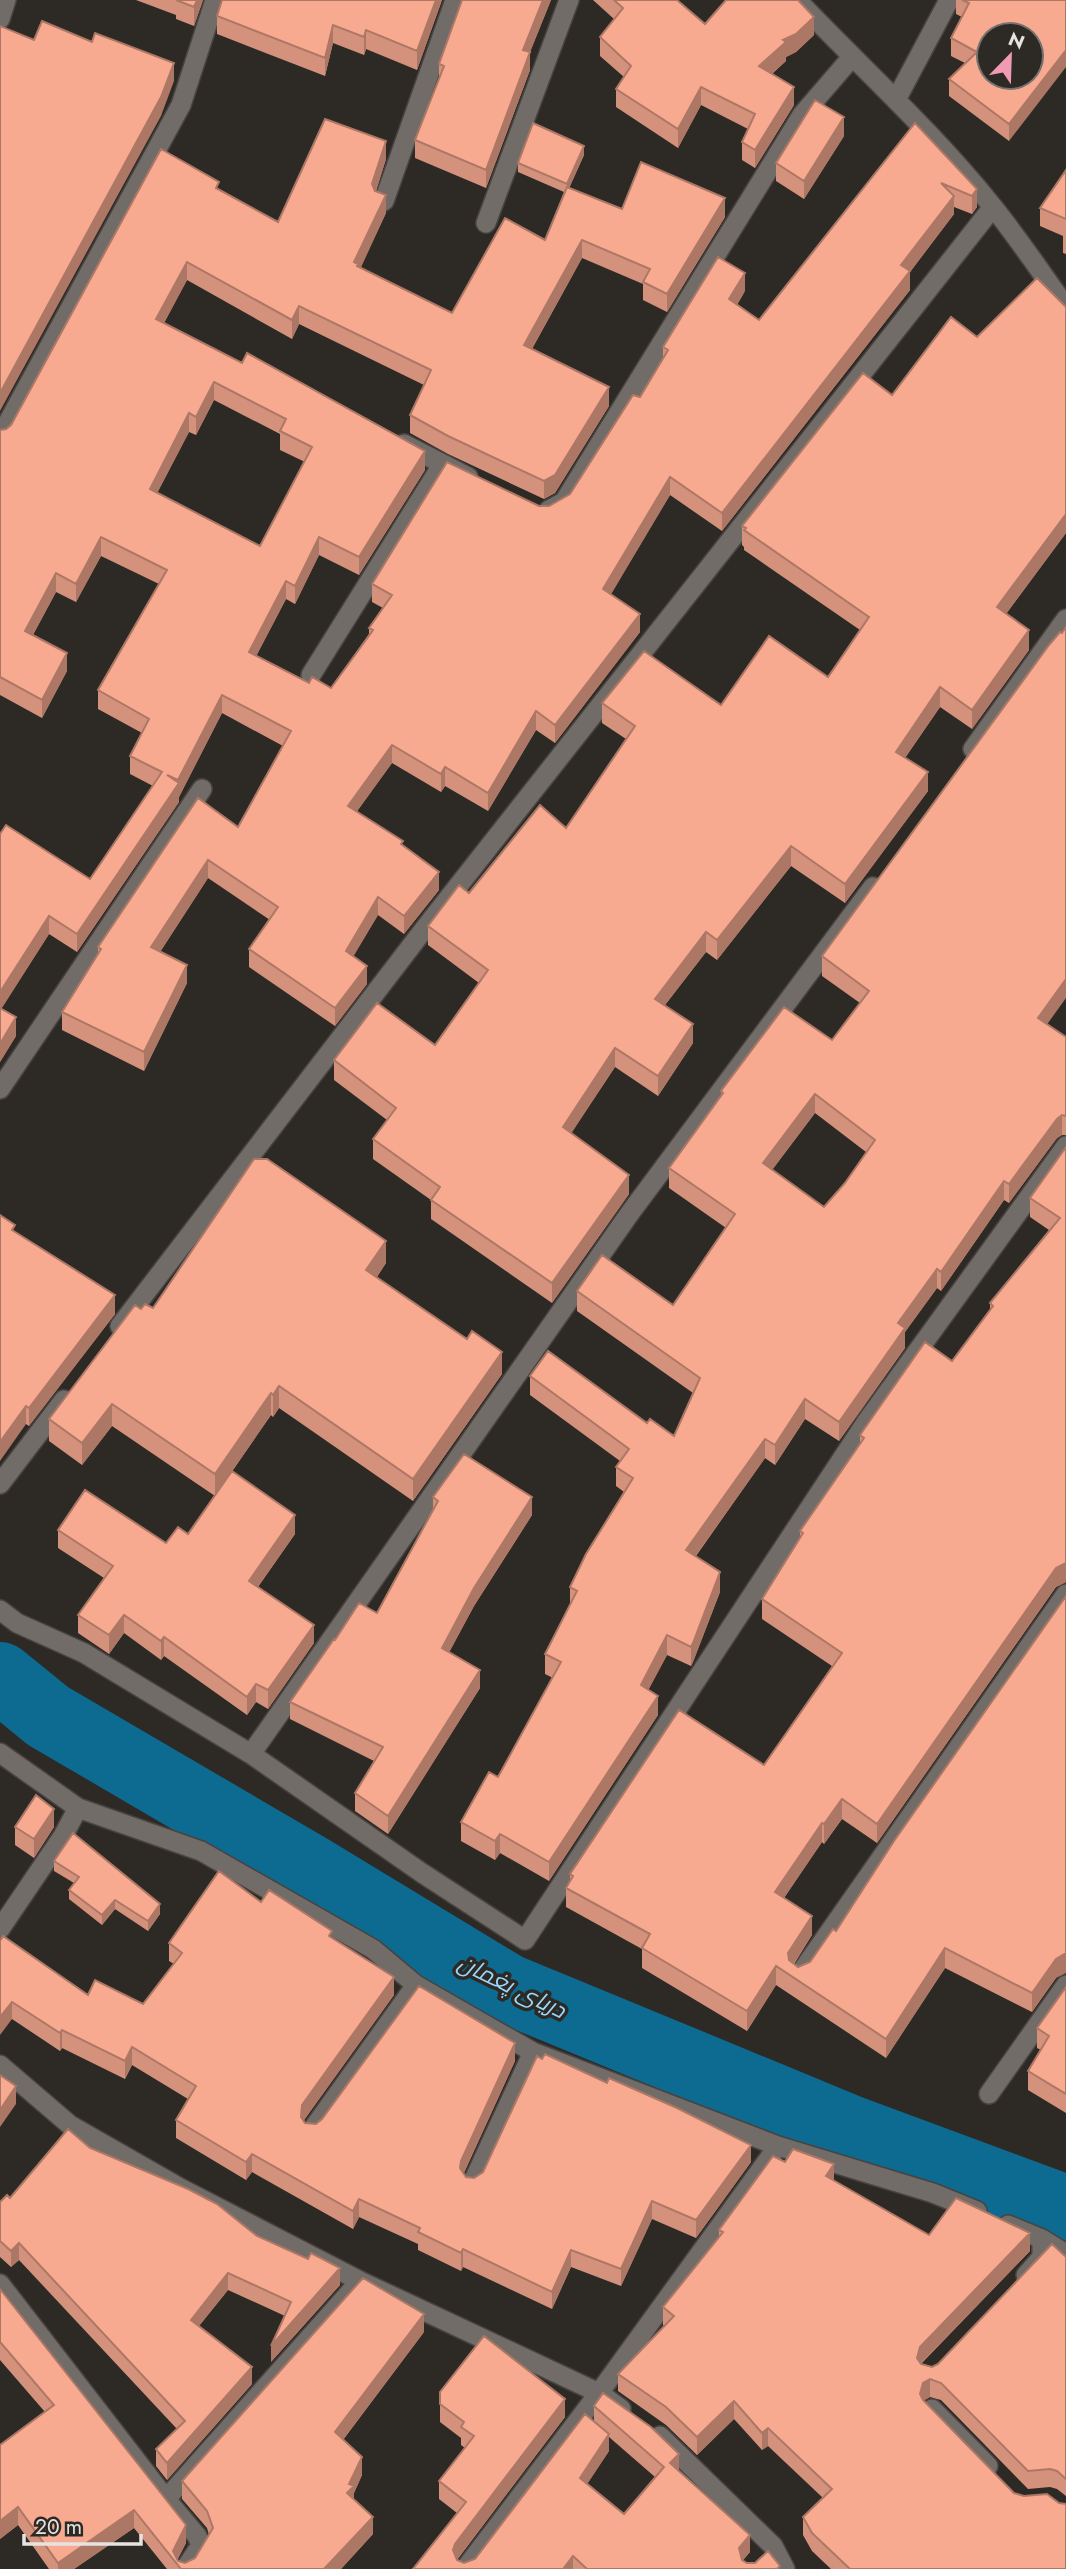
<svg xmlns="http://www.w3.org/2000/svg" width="1066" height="2569" viewBox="0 0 1066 2569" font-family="Jost,Cairo,sans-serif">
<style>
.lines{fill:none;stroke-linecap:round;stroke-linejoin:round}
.river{stroke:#0d6a90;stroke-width:70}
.pedestrian-casing{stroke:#484341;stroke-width:22}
.minor-casing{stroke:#484341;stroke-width:22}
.pedestrian{stroke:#716c67;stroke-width:19}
.minor{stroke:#716c67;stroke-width:19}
.wall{fill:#d4927c;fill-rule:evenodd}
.shaded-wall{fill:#ad7765}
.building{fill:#f7aa90;stroke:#ad7765;stroke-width:2;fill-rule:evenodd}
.labels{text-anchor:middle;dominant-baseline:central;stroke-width:7;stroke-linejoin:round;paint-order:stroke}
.water-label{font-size:23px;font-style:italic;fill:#9bd7f9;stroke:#2d2925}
</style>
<rect width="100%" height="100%" fill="#2d2925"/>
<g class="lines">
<path class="river" d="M0,1677L48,1716L308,1868L506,1988L850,2130L1066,2210"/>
<defs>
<path id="pedestrian" d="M384,201L455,0
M486,223L569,0"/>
<path id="minor" d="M797,0C863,69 934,133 993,207C1019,239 1042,274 1066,307
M0,19L6,0
M897,98L949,0
M0,437L181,105L215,0
M404,444L468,477
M549,510L564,502L802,115L852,57
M311,675L442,465
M973,749L1066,619
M0,1089L202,789
M120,1326L425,928L993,207
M0,1484L64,1400
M0,1610L17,1623L84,1653L251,1754L422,1873L525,1940L867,1421L1066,1146
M0,1753L78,1808L201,1851L373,1949L416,1985L533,2052L778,2146L933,2193L977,2211
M251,1754L630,1213L873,887
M0,1929L63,1836L78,1808
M800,1974L1066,1594
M0,2065L70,2125L182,2189L360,2281L599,2393L621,2409
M989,2094L1066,1985
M312,2130L416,1985
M472,2184L533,2052
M1008,2225L1042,2239
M1026,2275L1042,2257V2239L1066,2254
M0,2284L166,2499L197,2536L201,2545L185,2569
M932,2409L988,2466
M660,2436L773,2546L785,2569
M166,2499L360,2281
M465,2569L599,2393L778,2146"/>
</defs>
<use href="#pedestrian" class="pedestrian-casing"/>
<use href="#minor" class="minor-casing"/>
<use href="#pedestrian" class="pedestrian"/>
<use href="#minor" class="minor"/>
</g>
<path class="wall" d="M136,0H203L194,26L176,19V15Z
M222,0H442L417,70L366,49L364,55L333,43L325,76L217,34V16Z
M462,0H551L530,52V70L486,188L415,158V140L439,78V64Z
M593,0H677L705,24L814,35L796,52L786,57V61L772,74L794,105L755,168L742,160V142L748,129L701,105L678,148L616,107V89L624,77L600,56V37L614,19Z
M956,0H1066L1009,141L949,96V79L965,63L951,56V38L962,17L956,14Z
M915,123L977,189V207L972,214L954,207V214L910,272V290L722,531L670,495L610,595L640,632L555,743L536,730L488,811L445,786L441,792L392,763L357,811L403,846L439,890L404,934L378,915L353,956L367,984L335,1026L249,967V949L270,920L208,878L160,952L187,983L144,1071L62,1030V1012L98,954V947L238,827L283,746L222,713L179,797V802L77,952L49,934L1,1009L16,1036L0,1062V834L90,879L153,786L130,774V756L142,733L98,709V690L159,584L101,556L76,602L56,592L33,635L67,671L42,718L0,695V430L6,429L219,189L278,222L386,159L376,191L386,213L360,268L452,313L545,240L564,192L518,172V163L584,155L569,188L622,209L725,217L667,312L643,300V284L582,258L532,349L609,406L555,493L544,499L448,454L410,433V415L424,385L299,324L292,339L187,280L164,323L425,470L359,575L319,555L295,604L286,599L256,656L309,683L331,688L369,634V628L383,608L372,602V584L539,506H549L570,494L640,397L663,358V347L745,291L737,305L759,320ZM214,400L280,434V450L305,462L260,546L157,493L189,432L196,435Z
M844,136L804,199L776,181V163Z
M1066,170V254L1063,253V236L1040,226V208Z
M742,526L1066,533L1006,614L1029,650L972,729L940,707L905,758L928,791L845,903L791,866L717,960L706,952L665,1005L693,1043L658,1096L615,1067L571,1133L629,1194L552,1303L431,1219V1200L373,1159V1139L387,1120L334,1080V1060L435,1045L479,983L428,945V926L469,893L566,828L626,739L602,723V703L721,705L828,677L860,630L744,550V547L742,545Z
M1062,633L1047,1024L1066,1037V1135H1062L1057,1138L1009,1203L1004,1200L941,1291L937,1288L905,1332V1348L839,1441L805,1419L775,1465L765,1458L696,1556L720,1592L693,1662L691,1666L667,1655L648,1690L658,1715L549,1881L500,1853L495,1860L461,1841V1822L498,1777L553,1678L545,1674V1654L570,1605V1587L624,1492L616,1486V1467L620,1461L530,1395V1376L647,1423L674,1436L693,1393L577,1311V1291L673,1305L726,1228L669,1188V1168L721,1095V1091L832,1040L860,1003L822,976V956ZM815,1113L866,1152L845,1183L824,1207L772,1170Z
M1066,1147V1582L1056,1587L877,1843L842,1819L824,1844L822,1842L784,1898L812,1935L794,1964L798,1967L810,1962L836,1931L894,1841L1056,1978L1032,2012L945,1968L886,2058L776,1985L747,2031L642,1968V1949L566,1907V1888L570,1881V1874L764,1765L832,1666L762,1619V1599L800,1538V1531L860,1445V1435L952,1361L990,1310V1303L1049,1230L1030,1217V1198Z
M15,1232L115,1314L29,1426L26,1424Z
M386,1263L377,1277L502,1374L413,1501L279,1408L273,1417L271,1415L215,1496L112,1426L82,1465L49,1441V1419L141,1309L153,1308Z
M433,1497L532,1515L474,1606L449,1652L480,1688L388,1834L355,1811V1793L374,1761L290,1719V1702L335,1640L377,1613L433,1509Z
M58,1530L166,1543L188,1534H295L258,1587L314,1643L268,1709L256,1702L247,1715L164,1656L161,1660L124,1633L109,1654L78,1633V1615L104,1578L58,1548Z
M15,1827H54L34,1858L15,1845Z
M54,1861L160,1914L148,1931L115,1909L102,1925L69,1899V1890L74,1883L54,1871Z
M261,1902L332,1938L394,1995L304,2120L305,2123L316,2124L515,2061L464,2173L466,2177L474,2178L751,2162L696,2238L652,2219L621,2286L571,2267L552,2309L463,2267L461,2271L418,2250V2244L359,2217L353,2229L252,2172L246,2180L176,2138V2120L188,2099L132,2065L125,2079L62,2048L60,2051L12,2019L0,1941L88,1995L143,2004L174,1964L169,1961V1943Z
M1066,1987V2113L1028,2090V2071L1041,2050L1037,2048V2028Z
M90,2148L257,2236L340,2285L271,2362L285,2316L228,2290L199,2326L252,2384L167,2480L156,2466V2449L177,2429L19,2260L11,2267L0,2257V2202L10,2198Z
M785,2162L834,2181L929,2235L1030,2251L921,2364L932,2367L938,2364L1066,2257V2496L1057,2489L1050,2487L1028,2489L941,2400L930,2397L924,2400L1066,2569H831L812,2551L803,2535V2517L823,2498L768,2446L762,2450L734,2419L697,2455L666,2425L618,2391V2374L664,2326L663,2325V2307L719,2237V2230Z
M0,2289L186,2543L177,2560L185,2563L195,2558L209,2535L207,2528L182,2499V2481L424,2332L343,2440L362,2475L354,2493V2499L373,2534L341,2569H167L134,2528L74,2569H49L18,2525L0,2539L45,2412L0,2360Z
M440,2392L565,2417L457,2560L464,2563L475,2559L594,2422V2406L679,2471L750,2552L743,2560L747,2563L780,2569H413L457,2513L439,2499V2481L465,2448L461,2445V2438L440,2422ZM609,2437L655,2477L624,2514L587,2484L609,2451Z"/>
<path class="shaded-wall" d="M197,0H203L194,26V7Z
M436,0H442L417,70V51Z
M543,0H551L530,52V70L486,188V170L523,50Z
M814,17V35L796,52L786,57V61L759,85V66L783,40Z
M333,25V43L325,76V58Z
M366,30V49L364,55V37Z
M1066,50V67L1009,141V124Z
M174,63V81L161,116L0,411V393Z
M701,87V105L678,148V129Z
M794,87V105L755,168V150Z
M844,117V136L804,199V181Z
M386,141V159L372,203V184Z
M584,146V155L567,193V184Z
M977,189V207L972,214V196Z
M386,195V213L358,274L354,262Z
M954,196V214L910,272V290L722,531V513L901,265Z
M725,198V217L667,312V294Z
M582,240V258L524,363V345Z
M187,262V280L156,338V319Z
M745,273V291L729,317V299Z
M299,306V324L292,339V320Z
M214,382V400L196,435V417Z
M609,387V406L555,493L544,499V481Z
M189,413V432L150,507V489Z
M425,451V470L359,575V557Z
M670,477V495L603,608V589Z
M1066,514V533L997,626V607Z
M101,537V556L76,602V584Z
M319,537V555L295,604V586Z
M56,573V592L25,649V631Z
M286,581V599L249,670V652Z
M640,614V632L555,743V725Z
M1029,630V650L972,729V710Z
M67,653V671L42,718V700Z
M940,687V707L896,771V752Z
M222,695V713L179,797V802L77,952V934L178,785V780Z
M536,711V730L488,811V793Z
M392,745V763L348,824V806Z
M445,767V786L441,792V774Z
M928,772V791L845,903V884Z
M791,846V866L717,960V940Z
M208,860V878L151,966V947Z
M439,872V890L404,934V916Z
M378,897V915L346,969V951Z
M49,916V934L0,1011V992Z
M706,932V952L655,1018V999Z
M187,965V983L144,1071V1052Z
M367,966V984L335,1026V1008Z
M1066,979V998L1038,1037V1018Z
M16,1017V1036L0,1062V1044Z
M693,1024V1043L658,1096V1076Z
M615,1048V1067L563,1146V1127Z
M815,1094V1113L763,1182V1163Z
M1062,1115V1135L1057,1138L1009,1203V1184L1057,1119Z
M629,1175V1194L552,1303V1283Z
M1004,1181V1200L941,1291V1272Z
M386,1241V1263L366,1292V1270Z
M937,1269V1288L905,1332V1348L839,1441V1422L898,1323Z
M115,1295V1314L29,1426V1408Z
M502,1352V1374L413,1501V1479Z
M279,1386V1408L273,1417V1395Z
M271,1393V1415L215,1496V1474Z
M805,1399V1419L775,1465V1445Z
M112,1404V1426L82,1465V1443Z
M26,1406V1424L0,1461V1442Z
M765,1439V1458L686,1569V1550Z
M532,1497V1515L474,1606L442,1666V1648L474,1588Z
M295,1515V1534L249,1599V1581Z
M1066,1563V1582L1056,1587L877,1843V1824L1056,1568Z
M720,1572V1592L693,1662L691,1666V1647Z
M124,1615V1633L109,1654V1635Z
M314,1625V1643L268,1709V1690Z
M667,1635V1655L641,1704V1685Z
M164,1637V1656L161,1660V1641Z
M480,1670V1688L388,1834V1816Z
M256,1684V1702L247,1715V1697Z
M658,1696V1715L549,1881V1862Z
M842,1799V1819L824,1844V1824Z
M54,1809V1827L34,1858V1839Z
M822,1823V1842L775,1911V1892Z
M500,1834V1853L495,1860V1841Z
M115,1900V1909L102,1925V1915Z
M160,1904V1914L148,1931V1921Z
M812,1916V1935L788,1972V1953Z
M945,1948V1968L886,2058V2039Z
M1066,1953V1973L1056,1978L1032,2012V1993L1056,1959Z
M776,1966V1985L747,2031V2011Z
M394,1977V1995L302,2123L301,2117L302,2105Z
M12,2002V2019L0,2035V2017Z
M62,2030V2048L60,2051V2033Z
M515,2043V2061L461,2179L460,2168L461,2161Z
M132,2047V2065L125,2079V2061Z
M16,2086V2104L0,2127V2110Z
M751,2145V2162L696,2238V2220Z
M252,2154V2172L246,2180V2162Z
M834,2164V2182L826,2176Z
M359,2199V2217L353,2229V2211Z
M652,2201V2219L621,2286V2269Z
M1030,2233V2251L920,2364L917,2358L920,2347Z
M19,2243V2260L11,2267V2251Z
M463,2249V2267L461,2271V2253Z
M571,2250V2267L552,2309V2292Z
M340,2268V2285L271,2362V2346Z
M228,2273V2290L191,2336V2320Z
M424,2314V2332L335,2450V2432Z
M252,2367V2384L167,2480V2463Z
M930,2379V2397L923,2401L920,2394L923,2383Z
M565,2399V2417L455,2562L453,2550L455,2544Z
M734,2401V2419L697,2455V2437Z
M768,2428V2446L762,2450V2433Z
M609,2434V2451L580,2495V2478Z
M679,2454V2472L670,2463Z
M362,2457V2475L354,2493V2504L347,2493L349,2484Z
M18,2507V2525L0,2539V2521Z
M134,2510V2528L74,2569H58V2563Z
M373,2517V2534L341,2569H324Z
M186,2525V2543L176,2563L173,2551Z
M750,2535V2552L739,2565V2548Z
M573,2556V2569H563Z"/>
<path class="building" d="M176,0H197L194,7Z
M222,0H436L417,51L366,30L364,37L333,25L325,58L217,16Z
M462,0H543L523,50L530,52L486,170L415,140L444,66L439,64Z
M614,0H677L705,24L726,0H798L814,17L796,34L783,40L786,42L759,66L794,87L755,150L742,142L755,114L701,87L678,129L616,89L631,66L600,37L623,8Z
M962,0H1066V50L1009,124L949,79L977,52L951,38L969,3ZM989,35H1031V77H989Z
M42,21L92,42L95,33L174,63L161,97L0,393V26L34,40Z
M815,100L844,117L804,181L776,163Z
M325,119L386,141L372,184L375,191L386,195L354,262L358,264L357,266L452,313L505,218L545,240L567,187L622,209L641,162L725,198L667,294L643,282L650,269L582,240L524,345L609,387L555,475L544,481L448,436L410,415L431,370L299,306L292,320L187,262L156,319L242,363L247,353L425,451L359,557L319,537L295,586L286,581L249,652L309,683L312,677L331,688L373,630L369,628L392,595L372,584L447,462L539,506H549L570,494L633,395L640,397L668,350L663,347L718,257L745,273L729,299L759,320L915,123L977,189L972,196L941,183L954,196L901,265L910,271L722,513L670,477L603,589L640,614L555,725L536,711L488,793L445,767L441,774L392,745L348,806L403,841L401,844L439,872L404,916L378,897L346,951L367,966L335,1008L249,949L278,907L208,860L151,947L187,965L144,1052L62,1012L101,949L98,947L198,798L238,827L291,731L222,695L178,780L167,775L179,783L77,934L49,916L0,992V834L6,825L90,879L162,772L130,756L149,719L98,690L167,570L101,537L76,584L56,573L25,631L67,653L42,700L0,677V430L6,429L11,425L161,149L219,182L216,188L278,222ZM214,382L286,419L280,431L312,447L260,546L150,489L189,413L196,417Z
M533,123L584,146L567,184L518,163Z
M1066,170V219L1040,208Z
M1037,278L1066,307V514L997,607L1029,630L972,710L940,687L896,752L928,772L845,884L791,846L717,940L706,932L655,999L693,1024L658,1076L615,1048L563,1127L629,1175L552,1283L431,1200L440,1187L373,1139L396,1108L334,1060L377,1003L435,1045L488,970L428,926L459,885L469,893L540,805L566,828L635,726L602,703L644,651L721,705L769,636L828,677L869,617L744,530L746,528L742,526L863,373L892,395L951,317L977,337Z
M1066,627V979L1038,1018L1066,1037V1116L1062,1115L1057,1119L1009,1184L1004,1181L941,1272L937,1269L898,1323L905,1328L839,1422L805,1399L775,1445L765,1439L686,1550L720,1572L693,1643L691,1647L667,1635L641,1685L658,1696L549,1862L500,1834L495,1841L461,1822L489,1772L498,1777L561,1662L545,1654L577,1591L570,1587L586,1554L633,1478L616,1467L629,1449L530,1376L548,1351L647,1423L650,1419L674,1436L700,1378L577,1291L602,1255L673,1305L735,1214L669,1168L723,1093L721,1091L784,1007L832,1040L869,991L822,956L1049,645L1060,632L1062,633ZM815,1094L875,1140L845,1183L824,1207L763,1163Z
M0,1008L16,1017L0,1044Z
M1066,1147V1563L1056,1568L877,1824L842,1799L824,1824L822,1823L775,1892L812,1916L788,1953L789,1960L798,1967L810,1962L833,1929L836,1931L894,1841L1066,1596V1953L1056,1959L1032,1993L945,1948L886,2039L776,1966L747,2011L642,1948L650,1934L566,1888L573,1876L570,1874L679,1710L764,1765L842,1653L762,1599L803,1533L800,1531L864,1438L860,1435L925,1342L952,1361L993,1306L990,1303L1060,1218L1030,1198Z
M254,1159H267L386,1241L366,1270L467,1339L472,1331L502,1352L413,1479L279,1386L273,1395L271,1393L215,1474L112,1404L82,1443L49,1419L135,1305L141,1309L145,1304L153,1308Z
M0,1215L15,1225L12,1230L115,1295L29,1408L26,1406L0,1442Z
M464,1454L532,1497L474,1588L442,1648L480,1670L388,1816L355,1793L383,1747L290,1702L334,1639L335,1640L359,1603L377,1613L438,1501L433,1497Z
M232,1471L295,1515L249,1581L314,1625L268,1690L256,1684L247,1697L164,1637L161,1641L124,1615L109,1635L78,1615L113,1566L58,1530L85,1490L166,1543L178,1527L188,1534Z
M36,1795L54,1809L34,1839L15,1827Z
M73,1833L160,1904L148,1921L115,1900L102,1915L69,1890L79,1877L54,1861Z
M219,1871L261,1902L269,1890L332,1931L329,1936L394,1977L302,2105L301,2117L305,2123L316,2124L322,2119L419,1986L515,2043L461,2161L460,2168L466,2177L474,2178L483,2172L537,2056L542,2059L545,2054L607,2083L609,2078L677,2108L751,2145L696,2220L652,2201L621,2269L571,2250L552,2292L463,2249L461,2253L418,2232L420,2228L359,2199L353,2211L252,2154L246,2162L176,2120L196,2086L132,2047L125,2061L62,2030L60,2033L12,2002L0,2017V1941L3,1936L88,1995L95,1980L143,2004L182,1953L169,1943Z
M1066,1987V2094L1028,2071L1049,2036L1037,2028Z
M0,2075L16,2086L0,2110Z
M68,2129L90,2148L188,2189L217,2204L257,2236L308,2259L311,2253L340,2268L271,2346L291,2302L228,2273L191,2320L252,2367L167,2463L156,2449L185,2421L19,2243L11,2251L0,2241V2202L7,2195L10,2198Z
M793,2149L834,2164L826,2176L929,2235L956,2198L1030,2233L920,2347L917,2358L921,2364L932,2367L938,2364L1052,2244L1066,2257V2479L1057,2471L1050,2469L1028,2471L941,2383L930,2379L923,2383L920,2394L923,2400L1014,2493L1024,2496L1047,2494L1059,2503L1066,2504V2569H850L812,2533L803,2517L832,2489L768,2428L762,2433L734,2401L697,2437L666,2407L618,2374L674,2316L663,2307L723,2232L719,2230L773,2156L785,2162Z
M363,2278L424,2314L335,2432L362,2457L349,2484L354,2486L347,2493L373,2517L324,2569H181L134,2510L58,2563L18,2507L0,2521V2445L54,2405L0,2342V2289L186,2525L173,2551L178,2561L185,2563L195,2558L213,2528L207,2511L182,2481Z
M484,2336L565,2399L455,2544L453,2550L457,2560L464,2563L475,2559L585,2414L609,2434L580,2478L624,2514L664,2467L594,2406L603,2393L651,2427L679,2454L670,2463L750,2535L739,2548L742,2560L747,2563H755L768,2551L780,2566L777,2569H587L573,2556L563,2569H413L466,2502L439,2481L474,2436L461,2427L464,2422L440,2404V2392Z"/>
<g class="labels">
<g class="water-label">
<text transform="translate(512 1986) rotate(26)">دریای پغمان</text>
</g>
</g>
<g transform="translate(1010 56) rotate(23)"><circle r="33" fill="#2d2925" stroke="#777370" stroke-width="2"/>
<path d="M0-5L12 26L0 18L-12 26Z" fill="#f09ab6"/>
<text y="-10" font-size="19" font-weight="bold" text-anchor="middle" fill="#e6e3e1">N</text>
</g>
<path d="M24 2534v10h117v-10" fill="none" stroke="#e6e3e1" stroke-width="3.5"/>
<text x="35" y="2534" font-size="21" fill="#e6e3e1" stroke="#2d2925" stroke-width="5" paint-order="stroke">20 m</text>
</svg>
